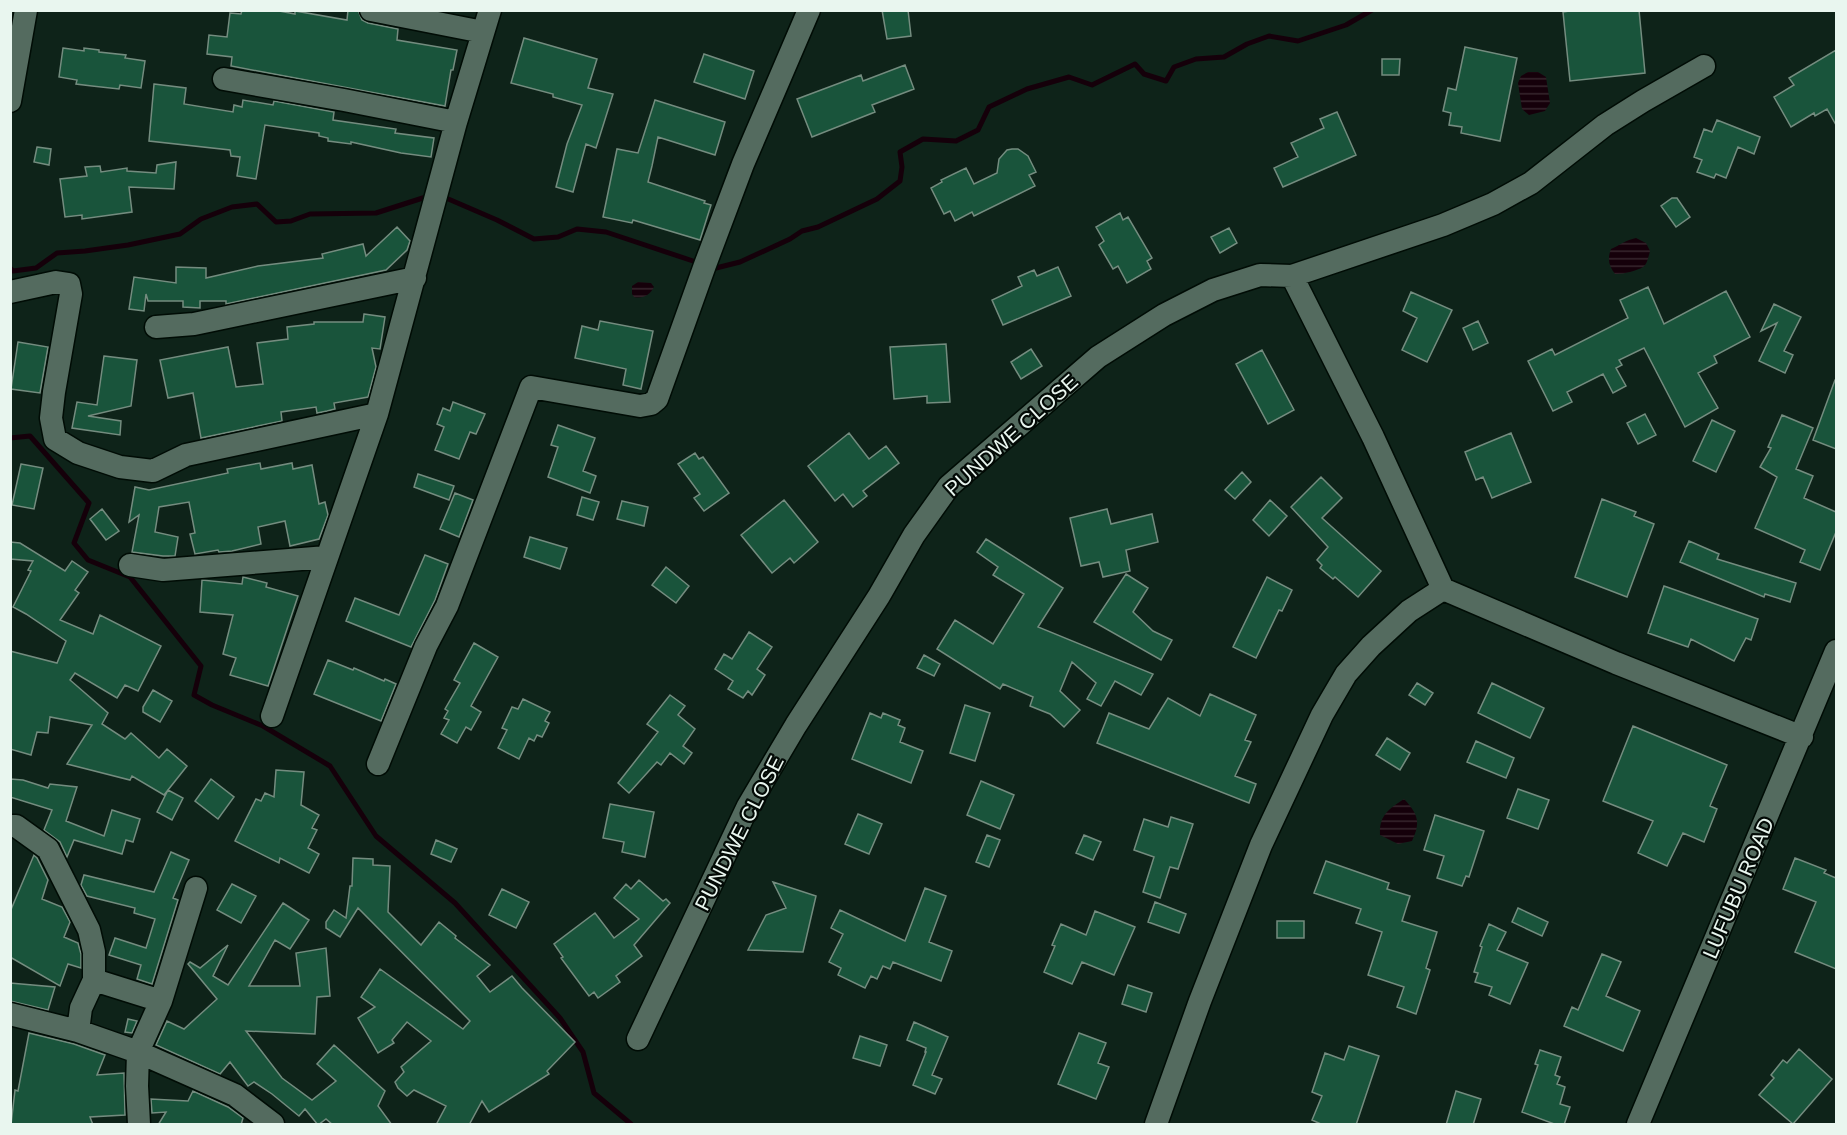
<svg xmlns="http://www.w3.org/2000/svg" width="1847" height="1135" viewBox="0 0 1847 1135" font-family="Arial,sans-serif">
<style>
.water{fill:url(#water-rules)}
.lines{fill:none;stroke-linecap:round;stroke-linejoin:round}
.stream{stroke:#15000a;stroke-width:5}
.building{fill:#19543b;stroke:#748c7f;stroke-width:1.5}
.minor-casing{stroke:#000c05;stroke-width:25}
.minor{stroke:#546b5f;stroke-width:22}
.labels{text-anchor:middle;dominant-baseline:central;stroke-width:4.5;stroke-linejoin:round;paint-order:stroke}
.street-label{font-size:21px;fill:#e9f6ef;stroke:#030a06}
</style>
<defs>
<pattern id="water-rules" width="6" height="5" patternUnits="userSpaceOnUse" patternTransform="scale(1.5)"><rect width="6" height="5" fill="#15000a"/><path d="M0 2.5h6" fill="none" stroke="#37262e"/></pattern>
</defs>
<rect width="100%" height="100%" fill="#0e2319"/>
<path class="water" d="M1528,72H1538L1546,77L1550,103L1545,111L1529,115L1522,109L1518,83L1521,76Z
M1636,238L1646,243L1650,251C1646,267 1646,267 1630,272C1625,273 1621,274 1615,274C1609,266 1607,259 1611,249C1620,245 1626,240 1636,238Z
M638,282L651,283L654,287C650,295 643,299 634,297L632,294V286Z
M1404,799C1418,814 1421,822 1412,841L1398,844L1380,835C1379,815 1389,809 1404,799Z"/>
<g class="lines">
<path class="stream" d="M446,198L497,220L534,239L558,237L577,229L606,232L696,262
M10,268L13,271L36,268L57,253L85,251L128,245L180,234L201,219L232,207L257,204L276,222L291,221L310,214L376,213L429,196
M716,268L740,262L790,239L802,231L818,227L877,199L900,181L902,167L900,152L923,139L956,141L978,130L989,107L1027,89L1069,77L1092,85L1135,64L1144,74L1166,81L1174,67L1196,59L1224,57L1247,44L1269,36L1298,41L1346,25L1372,10
M10,438L30,436L89,503L74,543L88,560L130,577L201,666L194,695L212,705L263,726L330,766L376,836L455,903L560,1018L583,1052L594,1093L631,1124"/>
</g>
<path class="building" d="M242,10H274L295,14V11L347,20L348,10H358L362,20L368,23L398,29L397,40L457,50L453,70H451L445,106L231,66L232,57L207,54L209,35L227,37L230,13L241,14Z
M882,10H908L911,36L887,39Z
M1576,10H1639L1645,73L1570,81L1563,12Z
M524,38L597,59L588,88L613,94L596,148L586,144L573,192L556,187L567,144L582,105L553,97V94L511,83Z
M1465,47L1517,58L1500,141L1461,133L1462,127L1449,125L1451,113L1443,111L1448,88L1456,90Z
M63,48L84,51V48L99,50V52L126,55L125,58L145,61L141,88L120,85L119,89L92,86L76,84L77,80L59,77Z
M1836,50V125L1827,109L1815,116L1814,113L1791,127L1774,97L1794,85L1789,78Z
M704,54L754,71L745,99L694,82Z
M1382,59H1400L1399,75H1382Z
M905,65L914,89L872,105L875,112L812,137L797,99L861,75L863,81Z
M154,84L186,88L184,104L233,112L234,105L242,107L243,100L273,105L274,101L334,112L333,120L396,129L395,133L434,138L431,157L401,153L351,142V144L328,141V138L319,136V133L265,125L256,179L237,176L240,157L231,156L230,150L149,141Z
M655,100L725,122L715,155L658,137L652,166L648,182L705,201L704,203L711,205L700,240L633,220L632,223L603,217L617,149L638,153Z
M1337,112L1356,155L1283,187L1274,168L1298,157L1291,143L1324,128L1320,119Z
M1717,120L1760,137L1754,154L1738,147L1726,178L1716,174L1714,178L1697,172L1702,160L1694,157L1704,129L1712,132Z
M37,147L51,149L49,165L34,162Z
M1012,149H1018L1028,156L1036,172L1029,175L1035,186L974,216L972,212L955,221L950,211L944,214L931,188L942,182L941,180L966,168L974,184L997,173L999,159L1007,150Z
M176,162L174,189L129,187L132,212L82,219V215L65,217L60,179L87,176L85,167L100,166L101,172L127,168V171L156,173L157,165Z
M1672,198H1677L1690,217L1676,227L1661,206Z
M1120,213L1123,220L1128,217L1152,258L1147,261L1151,269L1127,283L1118,266L1113,269L1099,245L1104,241L1096,227Z
M397,227L410,241L407,250L386,270L226,304V301H200V308L183,307V301H148L146,294L144,311L129,309L134,277L176,283V267L206,268V278L258,266L323,258L322,254L363,244L366,256Z
M1229,228L1237,243L1220,253L1211,237Z
M1058,267L1071,296L1003,325L992,300L1022,286L1018,277L1034,270L1037,276Z
M1648,287L1664,324L1726,291L1750,337L1714,356L1717,363L1698,373L1718,408L1685,427L1644,348L1619,360L1622,365L1616,368L1626,386L1613,393L1603,374L1567,392L1572,402L1553,411L1528,361L1552,349L1555,355L1628,318L1620,300Z
M1411,292L1452,310L1427,362L1402,350L1417,318L1403,311Z
M1774,304L1801,317L1784,351L1793,355L1785,373L1759,361L1777,323L1761,331Z
M364,314L385,317L380,349L372,348L376,367L368,397L334,403L335,409L327,411L317,413L316,407L281,412L282,421L201,438L193,393L168,398L160,360L228,347L236,387L263,384L257,343L288,339L287,327L314,324V322H363Z
M600,321L653,331L641,389L623,385L626,369L575,358L582,326L598,330Z
M1478,321L1488,343L1473,350L1463,328Z
M18,342L48,347L40,393L11,389Z
M946,344L950,402L927,403V396L894,399L890,347Z
M1031,349L1042,366L1021,379L1011,362Z
M1262,350L1294,410L1268,424L1236,364Z
M104,356L137,360L131,406L88,416L121,421L120,435L72,428L77,402L97,405Z
M1835,380H1836V449L1813,440Z
M453,402L485,414L476,434L470,432L459,459L435,450L444,427L437,424L443,408L450,411Z
M1645,414L1656,435L1638,444L1627,423Z
M1782,415L1813,428L1796,469L1813,476L1804,498L1836,512V532L1820,570L1800,562L1805,550L1755,528L1777,477L1760,467L1771,448L1768,447Z
M1712,420L1735,431L1716,472L1693,461Z
M558,425L595,438L583,471L596,476L590,493L548,477L558,447L551,445Z
M849,433L869,459L886,446L899,463L863,491L867,496L853,507L843,494L835,501L808,466Z
M1511,433L1531,482L1492,498L1483,477L1476,480L1465,452Z
M695,453L699,459L703,457L729,493L704,511L694,498L700,494L678,464Z
M260,463L261,469L292,463L293,469L312,465L319,504L325,502L328,515L319,539L290,546L285,521L258,527L261,544L232,551L219,552L218,550L195,554L190,534L195,533L189,502L159,507L155,532L178,537L175,556H163L132,552L139,515L129,522L135,487L149,490L228,473L227,469Z
M21,464L43,468L34,509L12,505Z
M1242,472L1251,482L1235,499L1225,490Z
M418,474L454,486L449,500L414,487Z
M1321,477L1342,498L1322,518L1381,571L1358,597L1335,577L1333,579L1320,568L1322,565L1317,560L1328,547L1291,507Z
M455,493L473,500L459,537L440,529Z
M582,497L599,502L593,520L577,515Z
M1602,499L1636,512L1634,516L1654,524L1627,597L1575,577Z
M784,500L818,542L794,563L790,558L772,573L741,535Z
M1270,500L1287,516L1269,536L1253,520Z
M622,501L648,507L644,526L617,519Z
M102,509L119,531L106,540L90,519Z
M1107,509L1111,524L1152,514L1158,542L1126,550L1130,571L1103,577L1099,562L1081,566L1070,518Z
M530,537L567,548L560,569L524,557Z
M986,539L1063,588L1038,627L1153,674L1141,695L1115,681L1101,706L1087,699L1096,683L1072,662L1060,691L1080,710L1064,727L1050,714L1030,706L1033,697L1003,684L1000,689L937,649L955,620L993,644L1024,594L993,575L998,567L977,552Z
M1689,541L1719,554L1717,559L1796,583L1790,602L1765,594L1764,597L1680,562Z
M10,542L20,543L65,571L72,561L88,572L75,590L79,593L60,620L93,634L100,615L161,646L138,691L125,685L117,698L75,673L70,680L108,713L102,724L125,739L131,733L159,758L167,749L187,766L164,795L132,776L130,780L67,764L92,725L50,717L48,733L37,732L31,755L10,749V651L57,663L66,641L26,614L13,607L31,571L28,570L33,561L10,559Z
M425,555L448,564L435,600L411,647L346,621L355,598L399,615Z
M666,567L689,586L676,603L652,585Z
M1126,574L1148,588L1133,612L1153,631L1172,640L1161,660L1094,622Z
M243,577L267,583L266,587L298,596L268,686L230,675L236,658L223,654L233,615L200,612L202,580L242,584Z
M1267,577L1292,590L1282,611L1279,610L1256,658L1233,647Z
M1664,586L1758,619L1751,640L1746,638L1734,661L1691,639L1688,647L1648,633Z
M749,632L772,647L757,669L765,675L752,695L748,691L743,698L728,689L733,681L715,669L724,654L732,659Z
M474,643L498,657L471,706L481,712L471,730L466,727L457,743L441,734L449,720L444,718L448,711L445,709L460,683L454,680Z
M924,655L940,664L934,676L917,668Z
M328,660L353,670L354,668L384,681L385,679L396,684L381,721L314,694Z
M1417,683L1433,693L1425,705L1409,695Z
M1492,683L1544,708L1530,738L1478,713Z
M153,690L172,701L160,722L143,712V707Z
M1210,694L1256,715L1245,740L1251,742L1235,776L1256,784L1249,803L1097,743L1109,713L1149,729L1168,698L1200,716Z
M670,695L685,706L678,715L695,729L683,746L692,753L684,764L670,753L661,765L657,762L629,793L618,783L658,732L647,724Z
M523,699L550,712L545,721L549,723L542,737L537,735L534,741L529,738L519,759L498,748L507,730L502,728L512,707L518,709Z
M965,705L990,713L975,761L950,753Z
M870,713L881,718L883,713L900,720L898,725L905,728L900,742L923,751L911,783L852,759Z
M1633,726L1727,765L1710,806L1717,809L1704,842L1683,833L1667,866L1638,853L1653,821L1603,801Z
M1387,738L1410,753L1400,770L1376,755Z
M1476,741L1514,758L1506,778L1467,762Z
M276,770L304,772L301,805L319,815L312,828L317,830L308,848L319,854L309,873L280,858L279,863L235,841L256,799L261,801L265,793L274,797Z
M10,779L23,780L48,788L50,784L77,787L66,821L104,836L112,810L140,819L133,842L126,840L122,854L74,840L67,857L60,842L44,830L52,810L10,797Z
M211,779L234,797L218,819L195,801Z
M981,781L1014,795L1000,829L967,815Z
M1518,789L1549,800L1538,829L1507,818Z
M168,790L183,798L172,820L157,812Z
M610,804L654,812L645,857L622,852L624,842L603,838Z
M858,814L882,824L869,854L845,844Z
M1435,815L1484,831L1469,877L1466,876L1462,886L1437,878L1444,856L1424,850Z
M1171,817L1193,824L1178,869L1170,867L1160,898L1143,892L1154,857L1134,850L1144,819L1168,827Z
M987,835L1000,840L989,867L976,862Z
M1084,835L1101,842L1093,860L1076,853Z
M436,840L457,849L451,862L431,854Z
M171,852L189,860L173,898L178,900L152,984L137,979L141,965L109,955L115,938L146,948L155,919L134,913L135,908L87,896L81,885L84,875L154,892Z
M34,855L37,858L48,880L42,899L62,907L70,922L64,937L78,943L81,954V968L68,964L60,986L10,957V912Z
M353,858L373,859V865L390,866L388,912L421,945L439,922L456,936L455,938L490,965L477,976L490,992L512,976L522,988L575,1042L547,1071L549,1074L489,1112L482,1101L469,1125H436L446,1106L414,1090L407,1096L398,1088L395,1082L404,1072L401,1067L431,1041L407,1022L392,1040L394,1043L378,1053L358,1018L375,1007L361,997L380,969L463,1029L470,1021L358,908L340,937L326,928V922L334,910L346,918L350,886H352Z
M1795,858L1826,870L1824,873L1836,878V969L1795,952L1816,902L1783,889Z
M1326,861L1389,883L1387,889L1410,896L1402,921L1437,932L1426,968L1430,970L1416,1014L1397,1007L1404,987L1368,975L1382,932L1356,923L1361,909L1314,893Z
M639,880L663,901L666,899L670,903L634,945L642,956L616,976L620,982L598,998L594,992L589,996L561,958L563,957L554,944L595,913L614,938L639,919L614,898L626,884L631,889Z
M773,882L816,896L803,952L748,950L766,915L786,908Z
M232,884L256,896L241,923L217,910Z
M925,888L946,896L929,942L952,951L941,981L893,962L890,969L883,966L877,979L871,976L865,988L838,975L841,968L829,962L843,934L831,928L840,910L905,941Z
M502,889L529,902L516,928L489,915Z
M1155,902L1186,914L1179,933L1148,922Z
M283,903L309,920L290,949L275,940L249,986H300L296,953L326,948L330,996L317,997L315,1034L246,1031L282,1078L312,1100L336,1081L317,1064L334,1045L385,1091L378,1106L392,1125H333L326,1119L318,1125L305,1109L299,1116L272,1094L254,1082L248,1086L230,1062L220,1074L156,1045L167,1021L184,1029L217,999L188,964L190,962L200,968L228,945L213,976L228,985Z
M1518,908L1548,922L1542,936L1512,922Z
M1095,911L1135,927L1114,975L1082,962L1072,984L1044,972L1055,946L1052,945L1061,924L1086,935Z
M1277,921H1304V938H1277Z
M1489,924L1506,932L1497,950L1528,963L1510,1004L1489,995L1492,987L1475,982L1478,973L1474,972L1482,947L1480,946Z
M1602,954L1621,962L1606,996L1640,1011L1623,1051L1564,1026L1572,1007L1578,1010Z
M10,983L55,987L48,1010L10,1001Z
M1128,985L1152,993L1146,1012L1122,1004Z
M128,1019L137,1021L132,1033L125,1032Z
M914,1022L948,1037L932,1075L942,1079L935,1094L913,1085L926,1052H925L926,1048L907,1040Z
M29,1033L74,1044L105,1055L97,1075L124,1073L125,1115L90,1117L93,1125H11L15,1090L18,1091Z
M1079,1033L1106,1043L1098,1063L1109,1067L1096,1099L1058,1084Z
M860,1036L887,1045L880,1066L853,1058Z
M1349,1046L1379,1056L1356,1125H1323L1312,1120L1322,1096L1312,1092L1325,1053L1344,1060Z
M1799,1049L1832,1079L1793,1124L1759,1095L1774,1078L1771,1075L1783,1060L1787,1063Z
M1540,1050L1561,1057L1555,1075L1560,1077L1557,1084L1565,1087L1560,1104L1570,1107L1564,1125H1557L1522,1112L1538,1065L1535,1064Z
M193,1091L228,1107L243,1118L241,1125H158L166,1112L152,1113L151,1099L188,1101Z
M1456,1091L1481,1099L1473,1125H1446Z"/>
<g class="lines">
<defs>
<path id="minor" d="M371,10L483,32
M224,79L344,100L456,122
M10,101L26,10
M1292,276L1373,437L1443,589
M10,292L56,282L69,284L71,294L54,392L51,418L55,439L78,453L120,467L153,471L186,455L377,414
M156,327L194,324L415,278
M130,565L163,570L327,557
M1443,589L1616,663L1802,737
M272,716L377,414L456,122L490,10
M378,764L426,646L447,606L531,387L640,406L651,404L657,399L705,265L743,164L809,10
M10,826H16L48,849L89,930L94,952V980L81,1008L78,1031
M94,980L161,1001
M10,1014L78,1031L138,1052L235,1095L273,1124
M638,1039L748,806L796,725L879,596L914,535L949,486L1098,357L1164,315L1213,290L1260,275L1292,276L1443,225L1493,204L1531,183L1605,125L1643,101L1704,66
M139,1124L137,1086L138,1052L161,1001L196,888
M1156,1124L1200,1001L1261,845L1322,715L1346,674L1371,646L1409,611L1443,589
M1638,1124L1836,651"/>
</defs>
<use href="#minor" class="minor-casing"/>
<use href="#minor" class="minor"/>
</g>
<g class="labels">
<g class="street-label">
<text transform="translate(1011 435) rotate(-42)">PUNDWE CLOSE</text>
<text transform="translate(739 833) rotate(-63)">PUNDWE CLOSE</text>
<text transform="translate(1738 888) rotate(-67)">LUFUBU ROAD</text>
</g>
</g>
<rect width="1847" height="1135" fill="none" stroke="#e9f6ef" stroke-width="24"/>
</svg>
